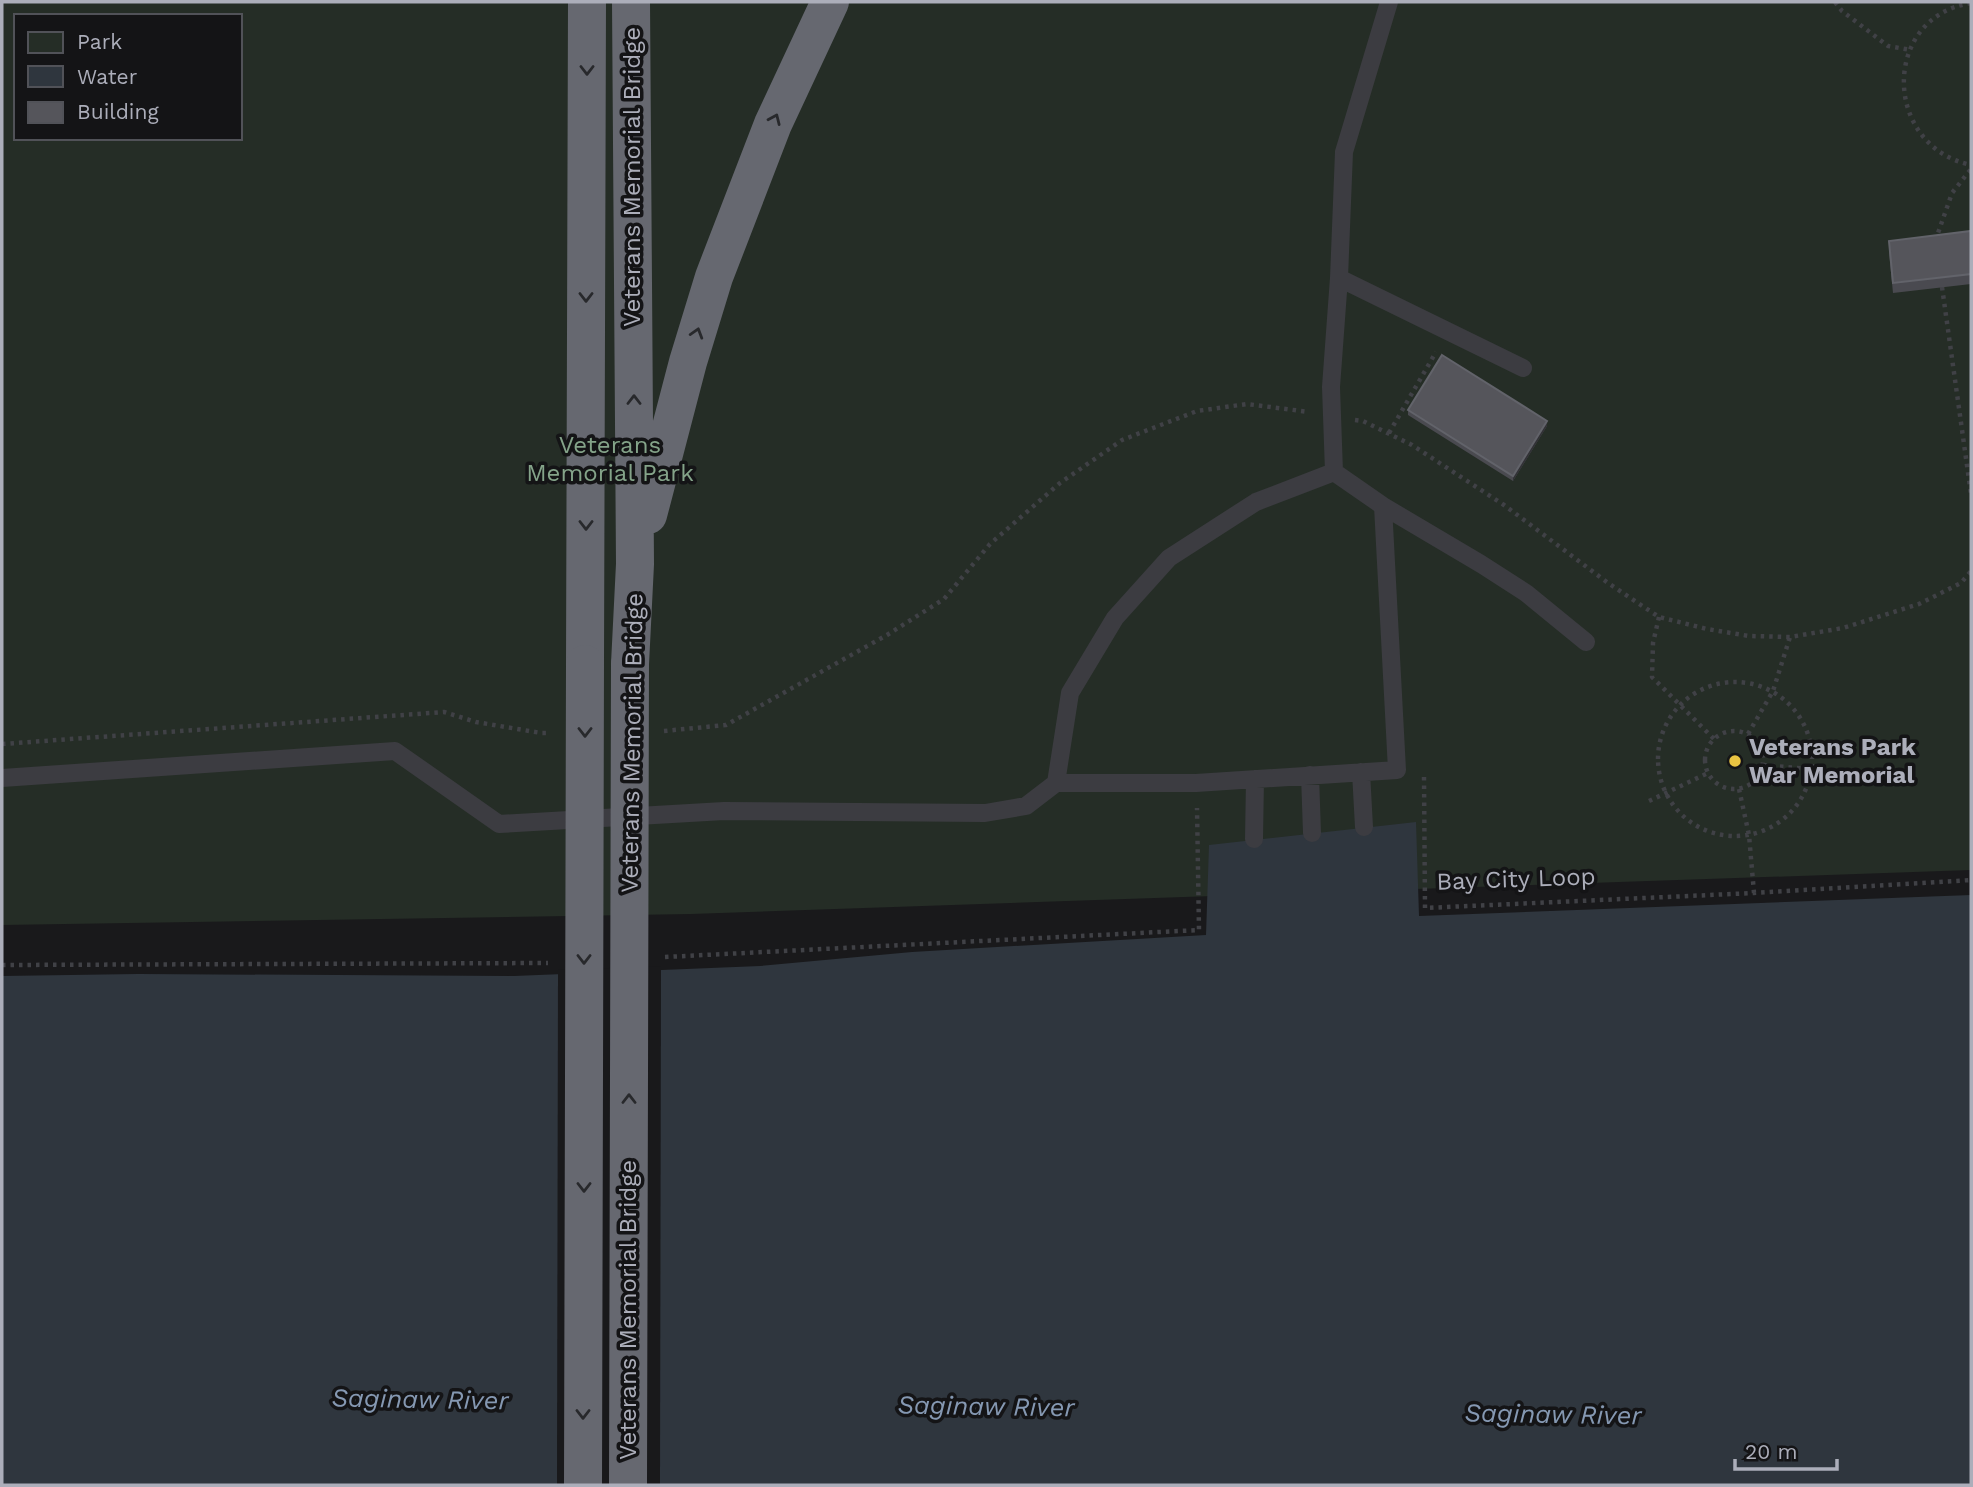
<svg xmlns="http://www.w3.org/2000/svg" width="1973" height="1487" viewBox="0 0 1973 1487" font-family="'Work Sans',sans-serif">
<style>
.green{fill:#252d26;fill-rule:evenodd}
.water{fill:#2f363e}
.pier{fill:#19191b}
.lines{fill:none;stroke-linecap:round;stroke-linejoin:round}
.path{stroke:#404146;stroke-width:4.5;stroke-dasharray:3.5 5;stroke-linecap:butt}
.lane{stroke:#3c3c41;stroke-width:18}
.highway{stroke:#666870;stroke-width:38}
.highway-bridge{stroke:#666870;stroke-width:38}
.wall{fill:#4a4a50}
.shaded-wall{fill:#323236}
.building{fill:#55555b;stroke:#62636a;stroke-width:2}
.oneway{stroke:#28292c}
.poi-dot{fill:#e9c442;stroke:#141416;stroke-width:2.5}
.labels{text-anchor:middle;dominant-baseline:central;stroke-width:7;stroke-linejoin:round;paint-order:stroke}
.street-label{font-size:24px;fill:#acaeba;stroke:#141416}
.park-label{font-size:24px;fill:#84a389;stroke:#141416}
.poi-label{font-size:24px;font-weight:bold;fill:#acaeba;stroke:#141416;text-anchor:start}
.water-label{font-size:26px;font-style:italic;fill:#8598b2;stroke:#141416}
</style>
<rect width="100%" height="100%" fill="#19191b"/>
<path class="green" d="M2,2H1971V870L691,914L2,925ZM16,16H240V138H16Z"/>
<path class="water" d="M1416,822L1419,916L1971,895V1485H2V976L138,974L514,976L760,966L912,952L1206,935L1209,845Z"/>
<path class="pier" d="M661,966L660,1485H557L558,970Z"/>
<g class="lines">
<path class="path" d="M1835,2L1842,11L1888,46L1911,50
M1971,3C1881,17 1882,146 1971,165
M1938,241V233L1952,193L1971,169
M1942,287L1971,494
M1355,420L1363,421L1412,445L1504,505L1608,583L1659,617L1707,629L1749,636L1790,637L1843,628L1919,604L1961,583L1971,571
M1389,433L1436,352
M1659,617L1653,643L1652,677L1714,739
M1658 759a77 77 0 1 1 154 0a77 77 0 1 1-154 0Z
M1705 760a29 29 0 1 1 58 0a29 29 0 1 1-58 0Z
M664,731L726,725L887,635L944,599L990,544L1060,483L1122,440L1197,411L1247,404L1309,412
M1748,734L1773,691L1790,637
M2,744L444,712L476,722L541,733H550
M1763,765L1810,769L1825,773
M1424,777L1425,908L1754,893L1971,880
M1739,789L1749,835L1754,893
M1649,801L1708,773
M665,957L1199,930L1197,808
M2,965L548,963"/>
<path class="lane" d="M1389,2L1344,152L1339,278L1331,387L1334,472L1383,506L1481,564L1526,593L1586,642
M1339,278L1523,368
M1361,772L1364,827
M1310,775L1312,833
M2,778L395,751L499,824L724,811L985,813L1026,806L1056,783L1070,693L1115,618L1169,558L1256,502L1334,472
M1056,783H1196L1397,770L1383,506
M1254,839L1255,779"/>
<path class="highway" d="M648,515L688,362L714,277L773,124L830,2
M585,664L587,2
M630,664L635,564L631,2"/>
<path class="highway-bridge" d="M583,1485L585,664
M628,1485L630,664"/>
</g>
<path class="wall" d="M1971,231V284L1893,293L1889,252V241Z
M1408,410L1547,426L1513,481L1408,415Z"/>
<path class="shaded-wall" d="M1547,421V426L1513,481V476Z"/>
<path class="building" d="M1971,231V274L1893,283L1889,241Z
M1442,355L1547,421L1513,476L1408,410Z"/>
<defs><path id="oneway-chevron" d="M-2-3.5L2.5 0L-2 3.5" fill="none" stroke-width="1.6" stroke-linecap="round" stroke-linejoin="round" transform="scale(1.75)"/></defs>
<g class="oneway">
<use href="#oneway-chevron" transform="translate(587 70) rotate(90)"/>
<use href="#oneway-chevron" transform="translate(775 119) rotate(-66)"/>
<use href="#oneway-chevron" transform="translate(586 297) rotate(90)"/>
<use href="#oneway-chevron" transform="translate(697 333) rotate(-73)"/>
<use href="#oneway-chevron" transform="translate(634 400) rotate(-90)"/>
<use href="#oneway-chevron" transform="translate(586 525) rotate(90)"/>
<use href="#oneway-chevron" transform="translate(585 732) rotate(90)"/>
<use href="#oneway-chevron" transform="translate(584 959) rotate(90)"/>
<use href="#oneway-chevron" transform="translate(629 1099) rotate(-90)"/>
<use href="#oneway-chevron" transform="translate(584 1187) rotate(90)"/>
<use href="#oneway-chevron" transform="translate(583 1414) rotate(90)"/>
</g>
<circle class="poi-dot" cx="1735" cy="761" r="7"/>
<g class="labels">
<g class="street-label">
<text transform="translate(632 177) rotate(-90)">Veterans Memorial Bridge</text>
<text transform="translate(632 743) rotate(-89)">Veterans Memorial Bridge</text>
<text transform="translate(1516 879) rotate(-2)">Bay City Loop</text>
<text transform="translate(628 1310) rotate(-90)">Veterans Memorial Bridge</text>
</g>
<g class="park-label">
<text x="610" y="445">Veterans<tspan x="610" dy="28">Memorial Park</tspan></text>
</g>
<g class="poi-label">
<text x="1749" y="747">Veterans Park<tspan x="1749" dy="28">War Memorial</tspan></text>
</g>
<g class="water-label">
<text transform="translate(420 1399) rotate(1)">Saginaw River</text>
<text transform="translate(986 1406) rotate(1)">Saginaw River</text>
<text transform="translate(1553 1414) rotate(1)">Saginaw River</text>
</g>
</g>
<rect width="1973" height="1487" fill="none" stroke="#acaeba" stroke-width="7"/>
<rect x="14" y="14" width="228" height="126" fill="#141416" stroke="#515258" stroke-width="2"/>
<rect x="28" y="32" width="35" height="21" fill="#252d26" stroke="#515258" stroke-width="2"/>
<text x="77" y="49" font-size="21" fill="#acaeba">Park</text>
<rect x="28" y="66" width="35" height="21" fill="#2f363e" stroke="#515258" stroke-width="2"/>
<text x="77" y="84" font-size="21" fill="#acaeba">Water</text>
<rect x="28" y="102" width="35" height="21" fill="#55555b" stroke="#515258" stroke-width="2"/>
<text x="77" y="119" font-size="21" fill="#acaeba">Building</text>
<path d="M1735 1459v10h102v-10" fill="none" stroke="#acaeba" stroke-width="3.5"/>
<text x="1745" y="1459" font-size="21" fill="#acaeba" stroke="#141416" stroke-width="5" paint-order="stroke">20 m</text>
</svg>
